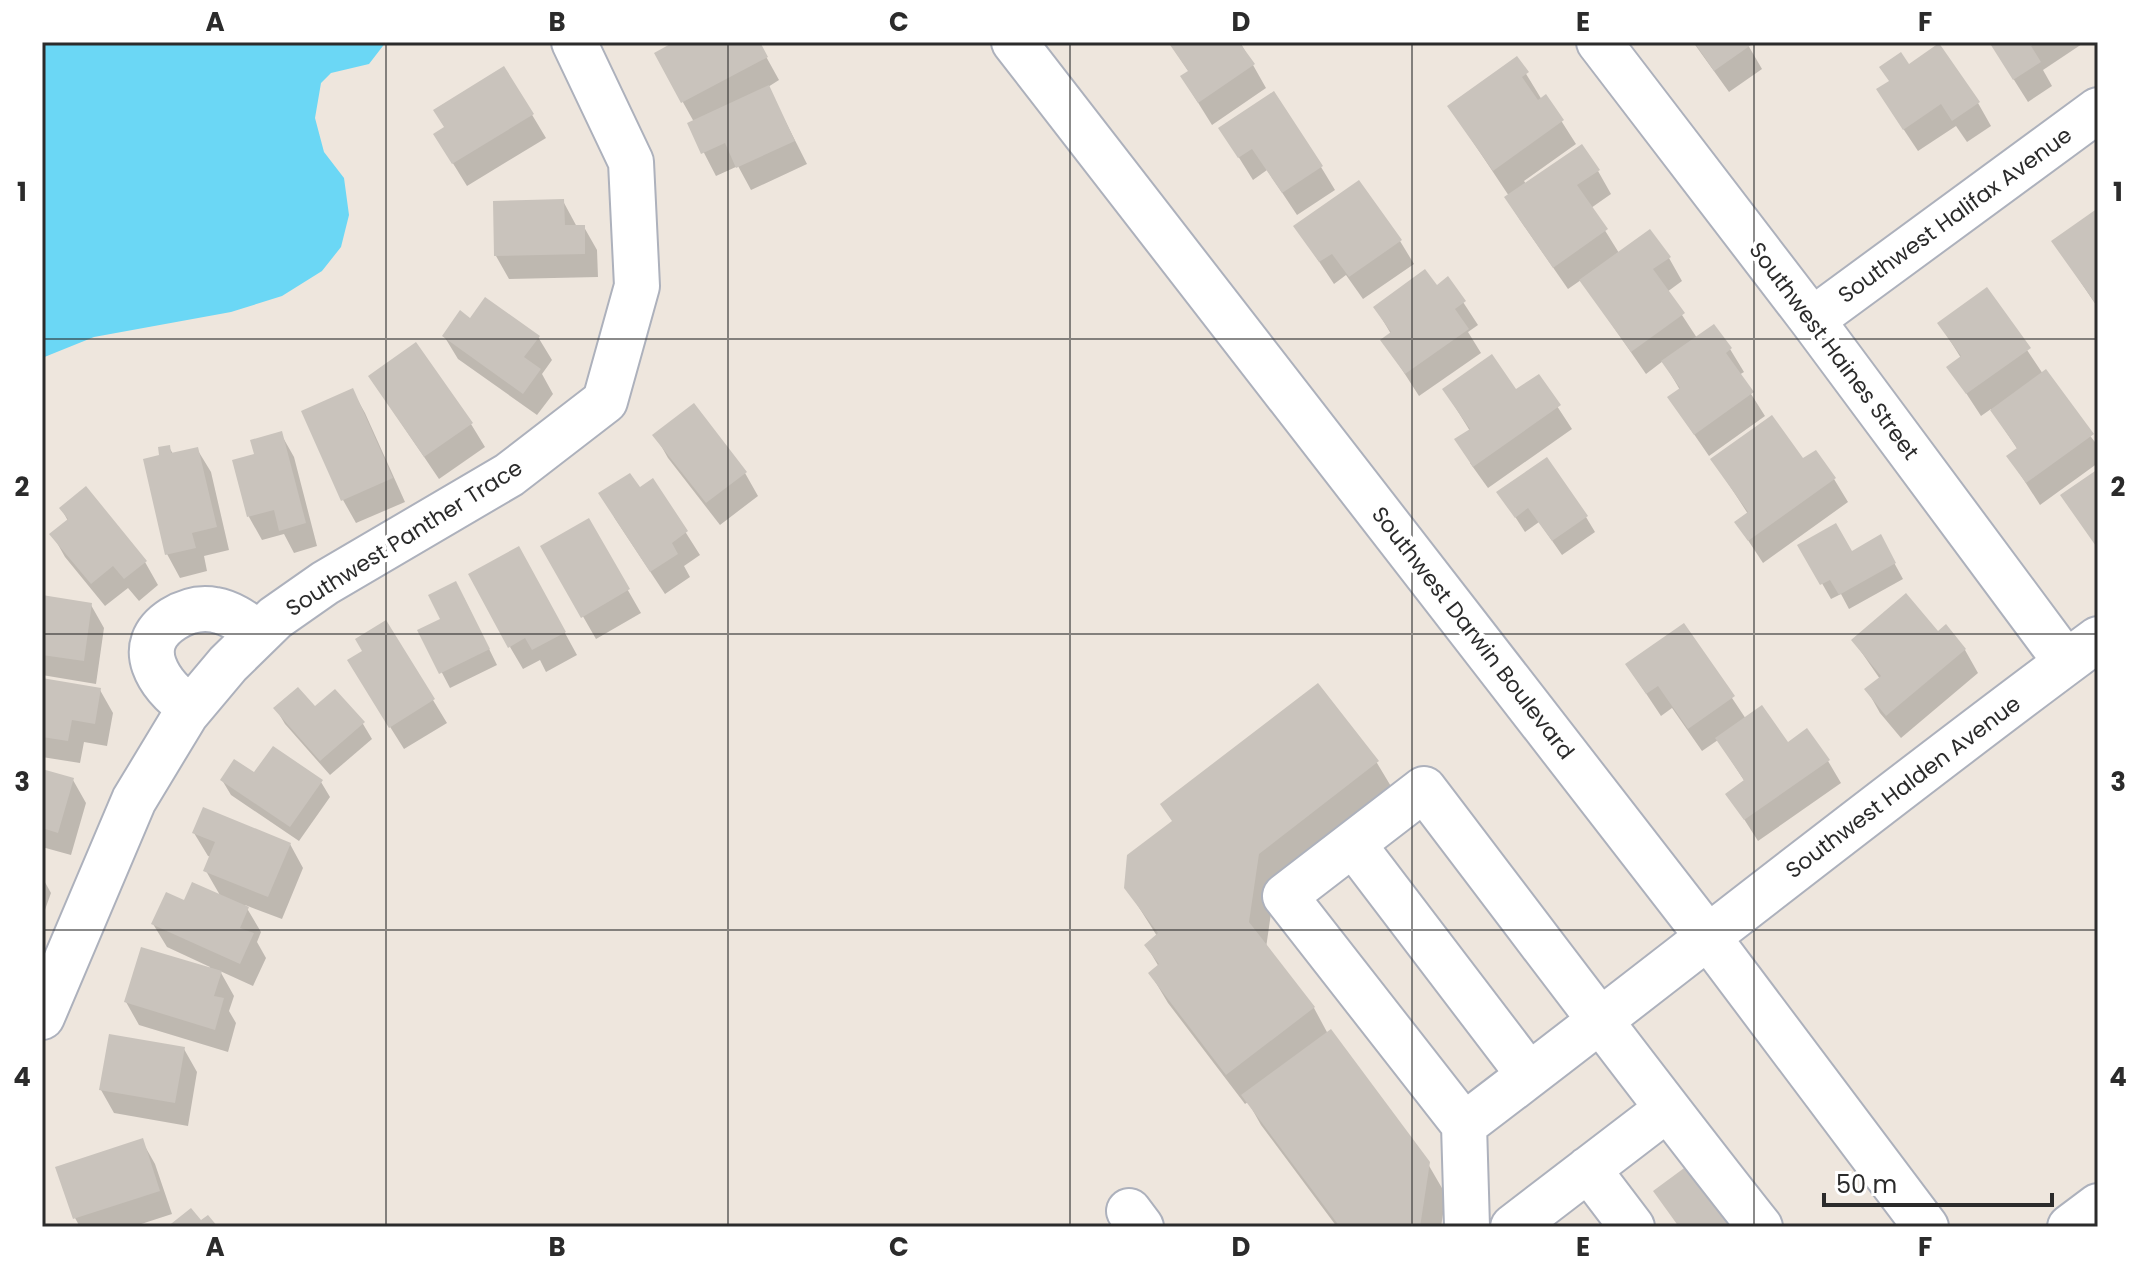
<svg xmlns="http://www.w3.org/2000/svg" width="2140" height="1269" viewBox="0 0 2140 1269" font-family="Poppins,sans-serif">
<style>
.water{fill:#6bd7f5}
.shadow{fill:#0003}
.building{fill:#c9c3bc}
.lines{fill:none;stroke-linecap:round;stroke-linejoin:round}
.minor-casing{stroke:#adb1bc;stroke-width:48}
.minor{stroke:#fff;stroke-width:44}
.grid{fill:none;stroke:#2b2b2b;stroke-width:2;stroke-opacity:0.55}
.labels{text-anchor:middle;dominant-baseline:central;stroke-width:8;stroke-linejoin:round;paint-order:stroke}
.street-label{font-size:22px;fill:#2b2b2b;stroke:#fff}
.neatline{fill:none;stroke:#2b2b2b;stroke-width:3}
.grid-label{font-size:26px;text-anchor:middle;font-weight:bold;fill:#2b2b2b}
</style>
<rect width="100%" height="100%" fill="#eee6dd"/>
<path class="water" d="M42,42H386L369,64L331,73L321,83L315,118L324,152L344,178L349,215L341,247L322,271L282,296L231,312L94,337L42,358Z"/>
<path class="shadow" d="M669,42H758L779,80L768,87L807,164L751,190L738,166L716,176L689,124L694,122L656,54L672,46Z
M1169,42H1240L1266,88L1212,125L1182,77L1189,72Z
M1693,42H1752L1748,45L1762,69L1729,92Z
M1990,42H2080L2082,44L2043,70L2052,86L2028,102Z
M1517,59L1542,100L1546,97L1576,144L1524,181L1526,184L1598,171L1611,194L1591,208L1619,253L1669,258L1682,281L1667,292L1697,338L1730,349L1744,372L1739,375L1765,416L1709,456L1669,398L1680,390L1663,361L1646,374L1581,280L1568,289L1520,220L1506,198L1509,196L1449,106Z
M1909,67L1978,103L1991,126L1967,142L1956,126L1918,151L1892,112Z
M504,68L546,138L467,186L449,157L446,128Z
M1221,129L1321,167L1335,190L1297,215L1267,170L1253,180Z
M563,201L577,227H584L597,250L598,277L509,279L496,256Z
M2098,211V308L2054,242Z
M1296,227L1400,241L1414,264L1363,299L1346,275L1334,284Z
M1448,279L1478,325L1468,332L1481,353L1419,396L1383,340L1391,334L1375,307L1436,287Z
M1987,290L2043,374L2098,446V463L2040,505L2009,457L2018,450L1991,409L1981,416L1949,367L1961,358L1939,323Z
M471,321L538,337L552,360L542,374L553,394L537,415L458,359L444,336Z
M370,377L471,424L485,447L439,479Z
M1538,377L1572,429L1488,488L1470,463V431L1444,389L1516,392Z
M352,390L365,413L405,502L356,523L343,500L304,412Z
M281,434L294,457L317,546L294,553L284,534L262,540L249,517L256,456Z
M655,435L745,473L758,496L720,525L668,458Z
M169,447L173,454L197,449L211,472L229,550L204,556L207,571L180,578L167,554L162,457Z
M1713,460L1803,461L1834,479L1848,502L1763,563L1736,522L1748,514Z
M653,481L700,555L684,566L690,577L665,594L614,517L639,490Z
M1499,492L1586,517L1595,532L1562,555L1539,522L1525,532Z
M61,508L145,562L158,585L139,601L128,588L105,606L65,557L52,534L68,521Z
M588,521L641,613L596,639L543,547Z
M1880,537L1903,579L1849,609L1841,594L1831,599L1800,545L1851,554Z
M531,571L577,655L546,672L540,660L523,669L510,647Z
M42,597L91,605L104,628L96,684L42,675Z
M464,598L497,665L450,688L420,631L443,620Z
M386,623L447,723L404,749L363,684Z
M1684,626L1746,719L1787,744L1828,761L1841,783L1758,841L1728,794L1745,782L1718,740L1702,751L1672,708L1661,716L1627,665Z
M1938,634L1965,650L1978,673L1901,738L1880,713L1867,690L1880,679L1853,640Z
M42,680L100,690L113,713L107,746L84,742L80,763L42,757Z
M1318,686L1377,763L1395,793L1275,885L1266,948L1314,1008L1328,1034L1428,1164L1446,1195L1441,1227H1337L1261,1125L1248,1102L1245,1104L1168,1003L1150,973L1159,967L1146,945L1157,936L1126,887L1173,823Z
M315,708L363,724L372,739L330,775L285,724L276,709Z
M42,771L73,780L86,803L71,855L42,847Z
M254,775L321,782L330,797L299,841L231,795L222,780Z
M194,833L290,844L303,868L282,919L245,905L261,932L257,942L266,958L253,986L220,971L234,996L229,1011L236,1023L228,1052L139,1025L126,1002L209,969L210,967L167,947L153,924L185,903L221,897L206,871L211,857L208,856Z
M42,877L51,893L42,918Z
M184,1049L197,1072L188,1126L114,1113L101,1090Z
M142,1141L155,1164L172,1214L132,1227H80L75,1218Z"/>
<path class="building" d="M674,42H760L768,57L681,103L654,53Z
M1168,42H1239L1255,64L1198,103L1180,76L1188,71Z
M1694,42H1749L1751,45L1714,71Z
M1989,42H2037L2031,46L2041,62L2013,80Z
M1939,43L1980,102L1952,121L1941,104L1903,130L1876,89L1889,81L1879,67L1901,52L1909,64Z
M1517,56L1529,72L1522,77L1538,100L1546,94L1564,120L1493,171L1447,106Z
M504,66L534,114L452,164L433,134L444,127L433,110Z
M769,85L795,141L736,168L725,143L701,154L687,123Z
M1274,91L1323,166L1282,193L1252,149L1238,158L1218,128Z
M1582,144L1600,170L1577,185L1608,229L1553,268L1504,197Z
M1359,180L1402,240L1349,277L1332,254L1319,262L1293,226Z
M564,199L565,225H585V254L494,256L493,201Z
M2098,208V307L2051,241Z
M1650,229L1671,257L1653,269L1685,313L1631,352L1579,280Z
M1425,269L1437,285L1448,276L1466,301L1455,309L1469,329L1405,374L1380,340L1391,332L1373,307Z
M1987,287L2031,348L1966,394L1946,367L1961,356L1937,323Z
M485,297L540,336L524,357L541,369L523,394L442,336L460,310L470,318Z
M1714,324L1732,348L1726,353L1754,392L1694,435L1667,397L1680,388L1661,361Z
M416,342L473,423L424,457L368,376Z
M1492,354L1516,389L1539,374L1561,405L1473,467L1454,439L1470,429L1442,389Z
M2046,369L2094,434L2026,483L2006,456L2017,448L1990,410Z
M353,388L393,478L341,501L301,411Z
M694,403L747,472L706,503L652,435Z
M1772,415L1803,458L1816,450L1836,478L1748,541L1734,522L1748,512L1710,459Z
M282,431L306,523L279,531L274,510L247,517L232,460L254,454L250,440Z
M170,445L171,453L198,447L217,527L192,533L196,548L165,555L143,459L159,455L158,447Z
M1547,457L1588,516L1552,541L1528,508L1515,518L1496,492Z
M2098,469V549L2060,495Z
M630,473L640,487L653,478L688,531L672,543L678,554L650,572L598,493Z
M86,486L147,561L124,579L113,566L91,584L49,534L68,519L59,508Z
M589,518L630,589L581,618L540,546Z
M1836,523L1852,551L1881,534L1896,563L1839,595L1830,580L1820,585L1797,545Z
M519,546L566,632L532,650L525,638L508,648L468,574Z
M456,581L490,649L439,674L417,630L440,619L428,595Z
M1906,593L1938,631L1946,624L1966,649L1886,716L1864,689L1881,676L1851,640Z
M42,595L92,603L84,661L42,655Z
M386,620L435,699L389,728L347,660L362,651L355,639Z
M1684,623L1735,696L1688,729L1658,686L1646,694L1625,664Z
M42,678L101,688L95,724L72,720L68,741L42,737Z
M1318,683L1379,761L1259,854L1249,922L1315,1007L1226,1075L1148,973L1159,964L1144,945L1158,933L1124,888L1127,855L1172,821L1160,804Z
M298,687L315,706L335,689L365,722L320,761L273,708Z
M1762,705L1788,742L1807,728L1830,760L1744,820L1725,794L1744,780L1715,738Z
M273,746L323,780L290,827L220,780L234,759L254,772Z
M42,769L74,778L58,833L42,828Z
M203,807L291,843L268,897L203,871L215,842L192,833Z
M192,882L249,907L240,928L254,933L240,964L151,924L166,892L184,900Z
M141,947L222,971L214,996L224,998L215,1030L124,1002Z
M1331,1029L1430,1162L1420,1227H1340L1241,1095Z
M109,1034L185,1047L175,1103L99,1090Z
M143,1138L160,1191L73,1219L55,1167Z
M1691,1163L1741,1227H1679L1653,1191Z
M191,1208L201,1220L208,1215L218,1227H167Z"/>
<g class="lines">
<defs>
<path id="minor" d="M1014,42L1708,937L1926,1227
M1599,42L1812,320L2066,662
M1812,320L2098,110
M191,708C159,686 131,646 173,619C186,611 200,607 215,610C232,613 246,624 259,633
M1353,844L1529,1075
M42,1017L134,800L186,714L228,664L275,618L325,583L509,475L605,401L637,286L631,162L574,42
M1464,1125L1467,1227
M1588,1169L1632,1227
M1129,1211L1141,1227
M1513,1227L1667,1109
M1760,1227C1646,1083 1536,936 1424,789L1285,896L1464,1125C1676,964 1884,797 2098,639
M2070,1227L2098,1206"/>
</defs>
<use href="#minor" class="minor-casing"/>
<use href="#minor" class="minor"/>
</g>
<path class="grid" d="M386,42V1227M728,42V1227M1070,42V1227M1412,42V1227M1754,42V1227M42,339H2098M42,634H2098M42,930H2098"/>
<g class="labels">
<g class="street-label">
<text transform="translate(1955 215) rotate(-36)">Southwest Halifax Avenue</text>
<text transform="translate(1834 351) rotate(53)">Southwest Haines Street</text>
<text transform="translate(404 538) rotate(-32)">Southwest Panther Trace</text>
<text transform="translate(1473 633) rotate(52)">Southwest Darwin Boulevard</text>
<text transform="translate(1903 787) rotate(-37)">Southwest Halden Avenue</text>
</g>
</g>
<rect width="2140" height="1269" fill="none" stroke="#ffffff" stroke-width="88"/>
<path d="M1824 1193v12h228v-12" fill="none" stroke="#2b2b2b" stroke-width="4"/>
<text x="1836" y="1193" font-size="24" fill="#2b2b2b" stroke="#ffffff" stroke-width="6" paint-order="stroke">50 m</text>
<rect x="44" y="44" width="2052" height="1181" class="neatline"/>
<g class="grid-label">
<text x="215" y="31">A</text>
<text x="557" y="31">B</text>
<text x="899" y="31">C</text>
<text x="1241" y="31">D</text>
<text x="1583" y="31">E</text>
<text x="1925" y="31">F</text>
<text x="22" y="201">1</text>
<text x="2118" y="201">1</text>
<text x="22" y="496">2</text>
<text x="2118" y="496">2</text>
<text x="22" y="791">3</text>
<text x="2118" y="791">3</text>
<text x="22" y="1086">4</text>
<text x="2118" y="1086">4</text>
<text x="215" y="1256">A</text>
<text x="557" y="1256">B</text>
<text x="899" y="1256">C</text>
<text x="1241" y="1256">D</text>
<text x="1583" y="1256">E</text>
<text x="1925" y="1256">F</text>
</g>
</svg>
